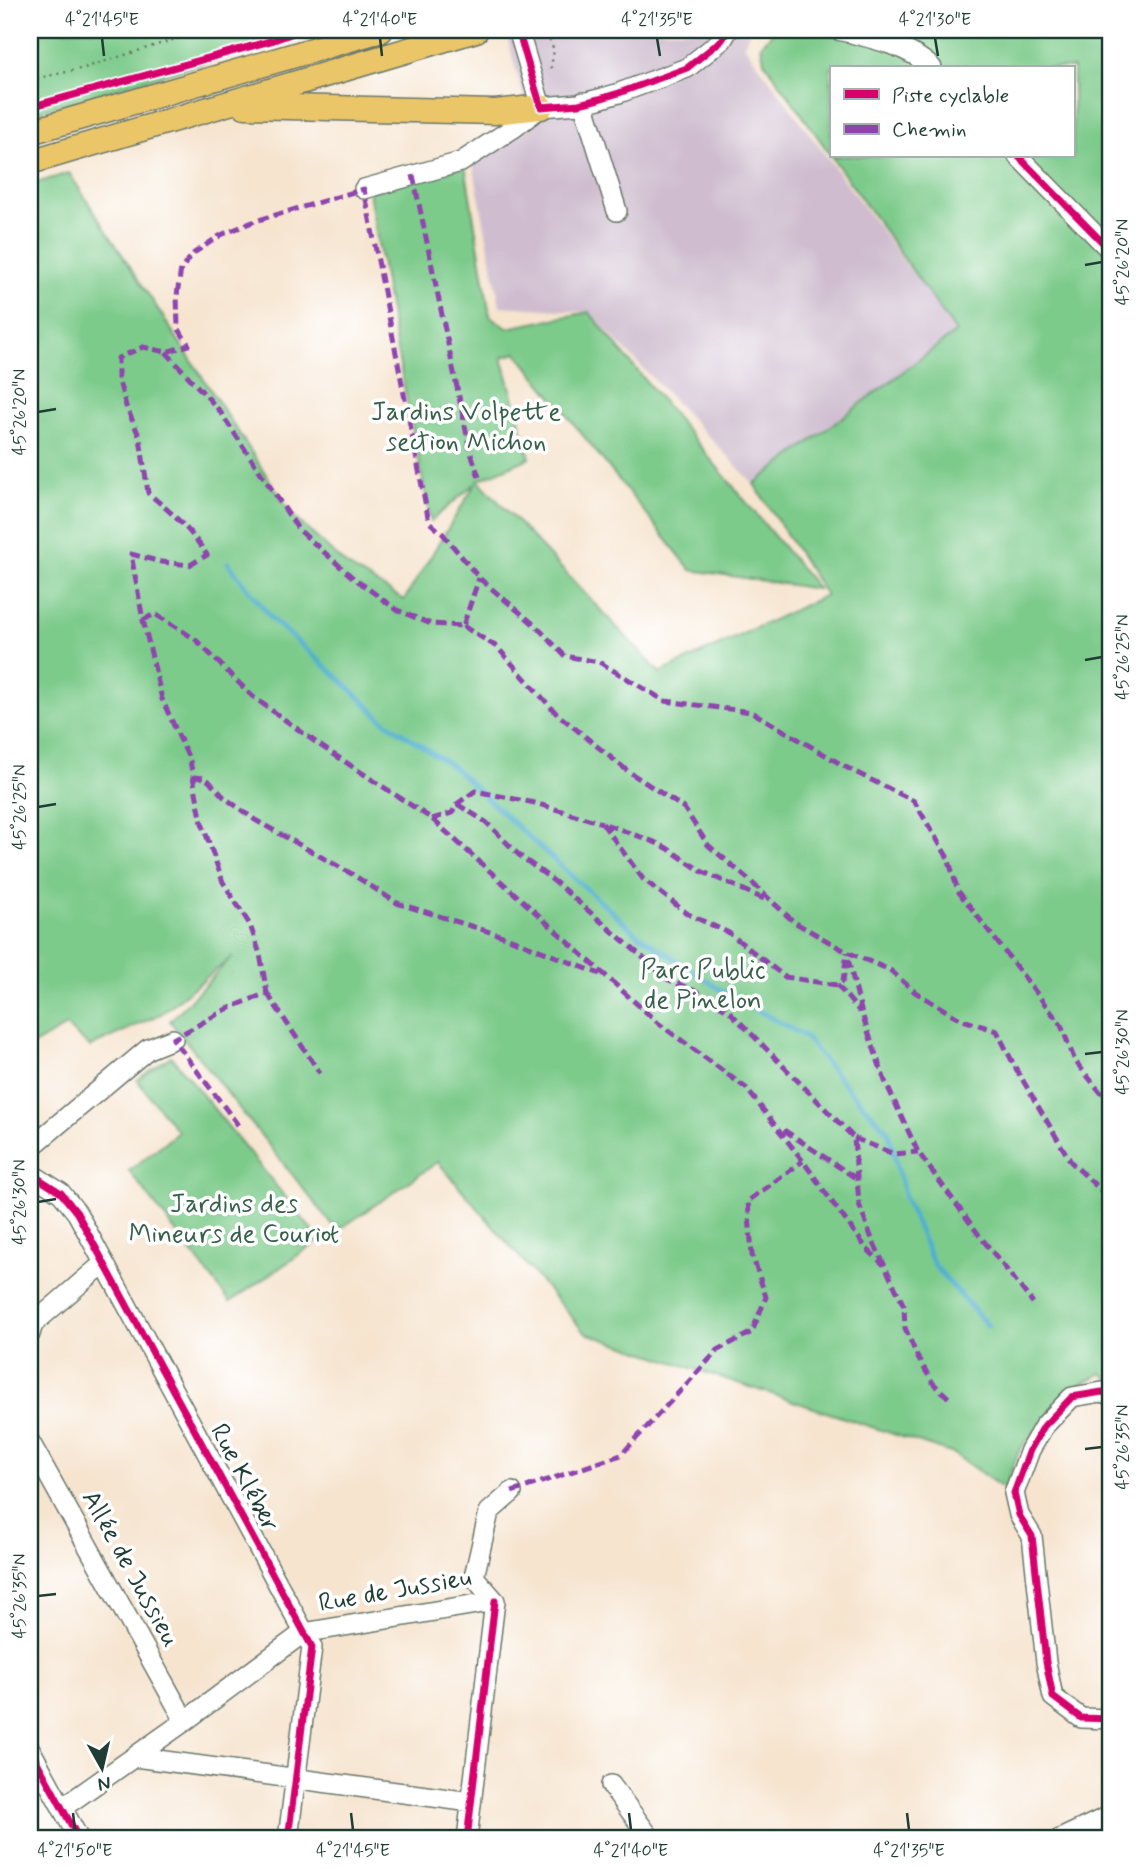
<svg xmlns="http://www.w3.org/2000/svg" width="1141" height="1869" viewBox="0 0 1141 1869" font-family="Mynerve,sans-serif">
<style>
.industrial{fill:#cfbdcf}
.green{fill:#7dcb8b;stroke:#4e8460;stroke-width:2;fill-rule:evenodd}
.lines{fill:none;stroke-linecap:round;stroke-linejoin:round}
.stream{stroke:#50afcf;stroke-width:5}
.minor-casing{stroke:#6a776a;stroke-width:22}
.major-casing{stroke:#6a776a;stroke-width:27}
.path{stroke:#6a776a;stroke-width:2.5;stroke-dasharray:2 5;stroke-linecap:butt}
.minor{stroke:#fff;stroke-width:19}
.major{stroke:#ebc669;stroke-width:24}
.quiet{stroke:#8e44ad;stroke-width:5;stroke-dasharray:10 5;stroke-linecap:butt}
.cycleway-casing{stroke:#fff;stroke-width:11}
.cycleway{stroke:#d6006c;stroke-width:7}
.ticks{fill:none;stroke:#1f3d34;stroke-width:2.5}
.labels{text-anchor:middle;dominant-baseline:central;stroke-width:7;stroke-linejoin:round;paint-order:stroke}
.park-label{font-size:26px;fill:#36604a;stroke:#fff}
.street-label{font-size:26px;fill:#1f3d34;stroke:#fff}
.neatline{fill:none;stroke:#1f3d34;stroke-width:2.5}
.ticks-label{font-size:18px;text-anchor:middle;fill:#1f3d34}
</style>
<rect width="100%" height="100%" fill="#fff"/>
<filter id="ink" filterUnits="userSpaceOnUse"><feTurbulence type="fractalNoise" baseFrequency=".0143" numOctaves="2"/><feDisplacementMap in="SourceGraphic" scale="14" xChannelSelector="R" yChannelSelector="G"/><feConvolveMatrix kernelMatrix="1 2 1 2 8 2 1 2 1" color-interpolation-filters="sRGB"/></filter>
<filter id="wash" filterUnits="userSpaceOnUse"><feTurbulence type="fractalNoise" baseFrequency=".00686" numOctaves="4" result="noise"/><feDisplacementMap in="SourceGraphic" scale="28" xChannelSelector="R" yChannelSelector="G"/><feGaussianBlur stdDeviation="1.57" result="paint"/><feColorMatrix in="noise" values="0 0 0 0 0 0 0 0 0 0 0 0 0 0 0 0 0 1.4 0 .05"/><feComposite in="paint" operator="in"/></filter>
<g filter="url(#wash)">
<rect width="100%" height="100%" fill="#f6e4cf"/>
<path class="industrial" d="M505,30H750L744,45L956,332L754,484L589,312L500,306L473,164L512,136L532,127Z"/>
<path class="green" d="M30,30H318L30,114Z
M775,30H1111V1381L1102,1373L1068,1391L1020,1449L1004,1489L954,1454L585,1333L438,1162L337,1231L170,1021L233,956L161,1014L90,1047L66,1026L30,1047V185L69,173L293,516L346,565L404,600L476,483L431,521L396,346L369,192L465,166L490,316L507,328L589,312L818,589L691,570L517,353L502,357L530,458L478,480L660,673L826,595L754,484L956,332L764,61L761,45ZM831,68H1073V156H831Z
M171,1056L320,1240L230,1302L129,1171L178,1132L137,1080Z"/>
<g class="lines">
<path class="stream" d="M228,563L273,620L342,681L383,720L452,766L536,844L636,933L721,990L804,1036L849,1090L888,1131L905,1198L934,1265L988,1326"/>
</g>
</g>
<g filter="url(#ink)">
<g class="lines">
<defs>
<path id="minor" d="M838,30C868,37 910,46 932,68
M520,36L541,107
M583,102L617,211
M541,107L579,104L599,99L619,93L687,68L722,40L728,30
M1018,156L1111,251
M364,189L461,162L515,127L541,107
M30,1148L148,1049L173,1039
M30,1173L61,1193L77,1213L312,1647L288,1839
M30,1334L33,1324L104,1263
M1111,1395L1102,1392L1072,1397L1044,1426L1030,1450L1014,1493L1019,1515L1032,1536L1046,1662L1053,1697L1081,1718L1111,1719
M30,1442L185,1721
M495,1601L474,1577L489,1512L512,1492
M30,1749L79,1839
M135,1757L471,1802
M611,1785L651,1839
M62,1808L185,1721L303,1633L495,1601
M467,1839L495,1601
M1060,1839L1111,1815"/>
<path id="major" d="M245,106L495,112L541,107
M30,132L381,30
M30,162L476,30"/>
</defs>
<use href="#minor" class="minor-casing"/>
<use href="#major" class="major-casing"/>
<path class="path" d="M547,33L554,50L550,73
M30,80L84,68L194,33L197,30"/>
<use href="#minor" class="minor"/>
<use href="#major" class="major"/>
<path class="quiet" d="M413,175L470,450L479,477
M166,352L219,410L298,529L351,576L397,610L431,624L463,626L479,578
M143,620L155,614L195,639L252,696L321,746L432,819L658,1023L746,1088L803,1161L837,1209L867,1249L884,1265
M463,626L497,647L556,713L629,772L684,808L708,845L748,879L794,922L847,952L890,970L915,992L960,1019L997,1031L1015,1067L1071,1162L1111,1200
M193,777L206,778L224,797L255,820L352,874L397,903L506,937L600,974
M457,804L486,822L519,855L555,882L669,980L698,992L729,1011L854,1138L859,1204L872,1239L904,1306L905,1328L918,1358L933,1383L951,1400
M432,819L452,813L457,804L475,791L535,803L602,823
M764,899L701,871L667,848L652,841L602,823L643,879L688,914L729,933L785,977L837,985L843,981L847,952
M848,959L862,1014L885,1081L918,1152L979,1235L1033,1303
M837,985L860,1012
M267,993L320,1073
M238,1125L173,1039L225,1010L267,993L260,954L250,925L223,882L202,823L190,761L162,699L143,620L131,554L161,562L190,565L207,555C189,528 173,514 148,493L140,438L126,406L118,378V358L143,347L166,352L189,345L178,328L177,295L181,269L194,253L221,235L255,221L364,189L429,522L443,534L479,578L536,626L565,656L599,662L665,701L752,712L851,770L914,801L948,858L958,891L1061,1025L1075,1061L1111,1105
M784,1130L857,1179
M854,1138L894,1154L918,1152
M512,1492L621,1455L718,1350L752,1332L766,1297L752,1255L748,1201L803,1161"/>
<defs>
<path id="cycleway" d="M518,30L541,107L579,104L599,99L619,93L687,68L722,40L728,30
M30,107L274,40L302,30
M1018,156L1111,251
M30,1173L61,1193L77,1213L312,1647L288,1839
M1111,1395L1102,1392L1072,1397L1044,1426L1030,1450L1014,1493L1019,1515L1032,1536L1046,1662L1053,1697L1081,1718L1111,1719
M30,1749L79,1839
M467,1839L495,1601"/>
</defs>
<use href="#cycleway" class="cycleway-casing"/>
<use href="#cycleway" class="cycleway"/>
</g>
</g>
<path class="ticks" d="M102,38L104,56M380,38L382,56M657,38L660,56M935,38L938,56M1085,265L1102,262M38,412L56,409M1085,660L1102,657M38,807L56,804M1085,1054L1102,1052M38,1202L56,1199M1085,1449L1102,1447M38,1596L56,1594M73,1813L75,1830M351,1813L353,1830M629,1813L631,1830M907,1813L909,1830"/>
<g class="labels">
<g class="park-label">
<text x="466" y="413">Jardins Volpette<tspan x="466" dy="30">section Michon</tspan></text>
<text x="703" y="971">Parc Public<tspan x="703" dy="30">de Pinelon</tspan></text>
<text x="234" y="1205">Jardins des<tspan x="234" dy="30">Mineurs de Couriot</tspan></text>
</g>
<g class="street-label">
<text transform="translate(244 1478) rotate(62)">Rue Kléber</text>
<text transform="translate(130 1569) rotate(61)">Allée de Jussieu</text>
<text transform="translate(395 1591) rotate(-10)">Rue de Jussieu</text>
</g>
</g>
<rect width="1141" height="1869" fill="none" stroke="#fff" stroke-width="77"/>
<rect x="830" y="66" width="245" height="91" fill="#ffffff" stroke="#a5b1ae" stroke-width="2"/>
<rect x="844" y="89" width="35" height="10" fill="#d6006c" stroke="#a5b1ae" stroke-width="2"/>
<text x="892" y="102" font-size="21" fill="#1f3d34">Piste cyclable</text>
<rect x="844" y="124" width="35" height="10" fill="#8e44ad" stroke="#a5b1ae" stroke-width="2"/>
<text x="892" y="136" font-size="21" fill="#1f3d34">Chemin</text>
<g transform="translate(102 1768) rotate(172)" stroke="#ffffff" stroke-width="5" paint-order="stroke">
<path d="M0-5L12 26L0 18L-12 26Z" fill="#1f3d34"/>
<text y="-10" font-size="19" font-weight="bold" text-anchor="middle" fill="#1f3d34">N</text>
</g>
<rect x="38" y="38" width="1064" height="1792" class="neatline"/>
<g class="ticks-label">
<text x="102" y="25">4°21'45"E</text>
<text x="380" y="25">4°21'40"E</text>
<text x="657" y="25">4°21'35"E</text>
<text x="935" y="25">4°21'30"E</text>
<text transform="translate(1122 262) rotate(-90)" y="6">45°26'20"N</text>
<text transform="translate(19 412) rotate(-90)" y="6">45°26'20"N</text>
<text transform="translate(1122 657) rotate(-90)" y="6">45°26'25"N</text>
<text transform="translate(19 807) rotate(-90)" y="6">45°26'25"N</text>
<text transform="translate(1122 1052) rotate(-90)" y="6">45°26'30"N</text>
<text transform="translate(19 1202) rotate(-90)" y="6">45°26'30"N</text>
<text transform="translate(1122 1447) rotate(-90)" y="6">45°26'35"N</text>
<text transform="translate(19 1596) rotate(-90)" y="6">45°26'35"N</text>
<text x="75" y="1856">4°21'50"E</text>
<text x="353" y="1856">4°21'45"E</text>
<text x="631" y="1856">4°21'40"E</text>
<text x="909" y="1856">4°21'35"E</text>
</g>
</svg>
